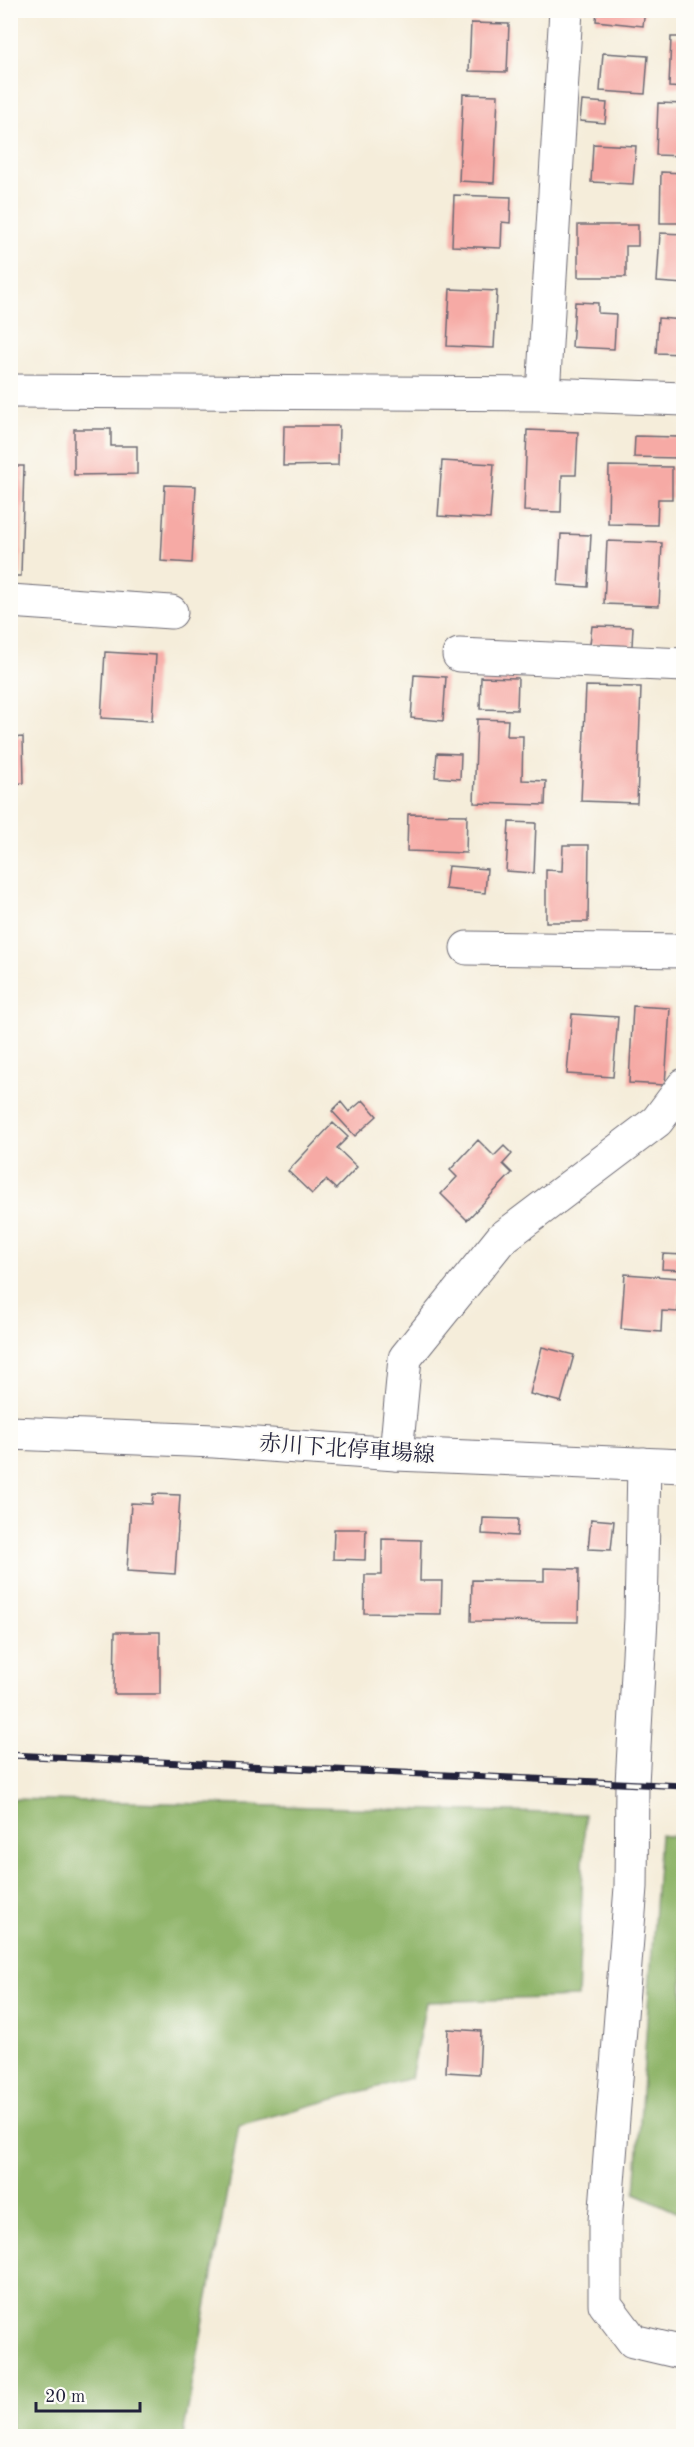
<svg xmlns="http://www.w3.org/2000/svg" width="694" height="2447" viewBox="0 0 694 2447" font-family="'Old Standard TT','Noto Serif JP',serif">
<style>
.forest{fill:#90b56a;stroke:#596c52;stroke-width:1.5}
.building{fill:#f6aaa5}
.lines{fill:none;stroke-linecap:round;stroke-linejoin:round}
.minor-casing{stroke:#6c6973;stroke-width:35}
.major-casing{stroke:#6c6973;stroke-width:35}
.minor{stroke:#fff;stroke-width:33}
.major{stroke:#fff;stroke-width:33}
.rail-casing{stroke:#22223b;stroke-width:7}
.rail{stroke:#fdfcf7;stroke-width:4.5;stroke-dasharray:14;stroke-linecap:butt}
.labels{text-anchor:middle;dominant-baseline:central;stroke-width:4.5;stroke-linejoin:round;paint-order:stroke}
.street-label{font-size:22px;fill:#22223b;stroke:#fdfcf7}
</style>
<rect width="100%" height="100%" fill="#fdfcf7"/>
<filter id="ink" filterUnits="userSpaceOnUse"><feTurbulence type="fractalNoise" baseFrequency=".0167" numOctaves="2"/><feDisplacementMap in="SourceGraphic" scale="12" xChannelSelector="R" yChannelSelector="G"/><feConvolveMatrix kernelMatrix="1 2 1 2 8 2 1 2 1" color-interpolation-filters="sRGB"/></filter>
<filter id="wash" filterUnits="userSpaceOnUse"><feTurbulence type="fractalNoise" baseFrequency=".008" numOctaves="4" result="noise"/><feDisplacementMap in="SourceGraphic" scale="24" xChannelSelector="R" yChannelSelector="G"/><feGaussianBlur stdDeviation="1.35" result="paint"/><feColorMatrix in="noise" values="0 0 0 0 0 0 0 0 0 0 0 0 0 0 0 0 0 1.4 0 .05"/><feComposite in="paint" operator="in"/></filter>
<g filter="url(#wash)">
<rect width="100%" height="100%" fill="#f5edda"/>
<path class="forest" d="M11,1799L585,1814L578,1997L426,2002L411,2078L239,2125L183,2436H11Z
M660,1835L683,1838V2215L635,2193Z"/>
<g id="blocks">
<path class="building" d="M597,10H645L643,26L596,21Z
M471,23L509,24L507,72L469,71Z
M671,37H684V88L669,87Z
M603,53L648,56L645,94L600,91Z
M463,94L498,95L494,183L459,181Z
M582,101L607,103L605,123L580,121Z
M658,103L684,104V156L656,155Z
M593,144L636,146L633,184L591,182Z
M661,172L684,173V223H660Z
M454,195L511,197L510,223L502,222L501,248L452,246Z
M578,225H638V246H626V277H578Z
M660,233L684,234V284L657,282Z
M450,289L497,291L494,348L447,346Z
M575,302L598,303V313L616,314L614,349L572,347Z
M658,318L684,320V354L656,353Z
M284,426H339L338,465L283,466Z
M74,429H111V446H137V474L74,475Z
M527,430L578,432L576,475H562L561,512L524,511Z
M635,436L678,437V458L634,457Z
M442,461L494,464L490,519L438,516Z
M10,466H24L21,576H10Z
M609,466L672,467V499H658L657,525L608,524Z
M165,485L196,486L192,563L161,561Z
M561,534L591,535L588,587L558,585Z
M607,541L662,543L659,606L604,604Z
M592,626L633,627L632,646L590,644Z
M105,652L156,655L152,721L101,718Z
M414,675L446,677L443,721L411,718Z
M481,677L518,678L517,710L480,709Z
M586,686L641,687L637,803L581,801Z
M477,719L508,720L507,736H523L522,780L546,781L545,805L474,803Z
M23,737L24,783L10,784V738Z
M437,753L461,754L460,779L435,777Z
M408,814L467,815L466,853L407,851Z
M509,822L536,823L534,873L506,871Z
M563,845H589L588,922H546V870L562,871Z
M448,866L487,869L485,893L445,889Z
M633,1006L670,1008L665,1085L629,1083Z
M572,1014L618,1017L613,1077L567,1074Z
M363,1100L377,1116L355,1136L332,1111L341,1102L349,1112Z
M333,1123L348,1137L337,1148L357,1167L336,1189L326,1180L312,1194L288,1171Z
M478,1140L494,1156L504,1146L512,1154L503,1164L512,1173L467,1220L441,1194L457,1177L450,1170Z
M663,1254L684,1255V1270L662,1269Z
M625,1274L680,1278L678,1312L662,1311L661,1332L621,1329Z
M542,1347L574,1355L561,1402L530,1394Z
M153,1494L180,1495L175,1574L127,1571L131,1503L152,1504Z
M483,1518L518,1519L517,1536L482,1534Z
M591,1519L614,1521L611,1550L588,1549Z
M334,1529H366L365,1560L333,1559Z
M382,1539L421,1540L420,1581H442L441,1614L364,1613L365,1575H382Z
M544,1568L579,1569L578,1622L471,1621L472,1580L544,1581Z
M115,1632H160V1694H114Z
M448,2029L481,2031L479,2074L446,2072Z"/>
</g>
</g>
<g filter="url(#ink)">
<use href="#blocks" fill-opacity="0" stroke="#6c6973" stroke-width="1.5"/>
<g class="lines">
<defs>
<path id="minor" d="M10,391L543,394L684,399
M543,394L566,10
M10,601L171,612
M459,655L684,665
M467,948L684,951
M396,1454L405,1358L501,1239L657,1121L684,1085
M644,1464L641,1618L632,1784L631,1887L605,2221V2304L633,2341L684,2353"/>
<path id="major" d="M10,1433L214,1441L396,1454L684,1466"/>
</defs>
<use href="#minor" class="minor-casing"/>
<use href="#major" class="major-casing"/>
<use href="#minor" class="minor"/>
<use href="#major" class="major"/>
<defs>
<path id="rail" d="M10,1755L684,1786"/>
</defs>
<use href="#rail" class="rail-casing"/>
<use href="#rail" class="rail"/>
</g>
</g>
<g class="labels">
<g class="street-label">
<text transform="translate(347 1450) rotate(4)">赤川下北停車場線</text>
</g>
</g>
<rect width="694" height="2447" fill="none" stroke="#fdfcf7" stroke-width="36"/>
<path d="M36 2402v9h104v-9" fill="none" stroke="#22223b" stroke-width="3"/>
<text x="45" y="2402" font-size="18" fill="#22223b" stroke="#fdfcf7" stroke-width="4.5" paint-order="stroke">20 m</text>
</svg>
